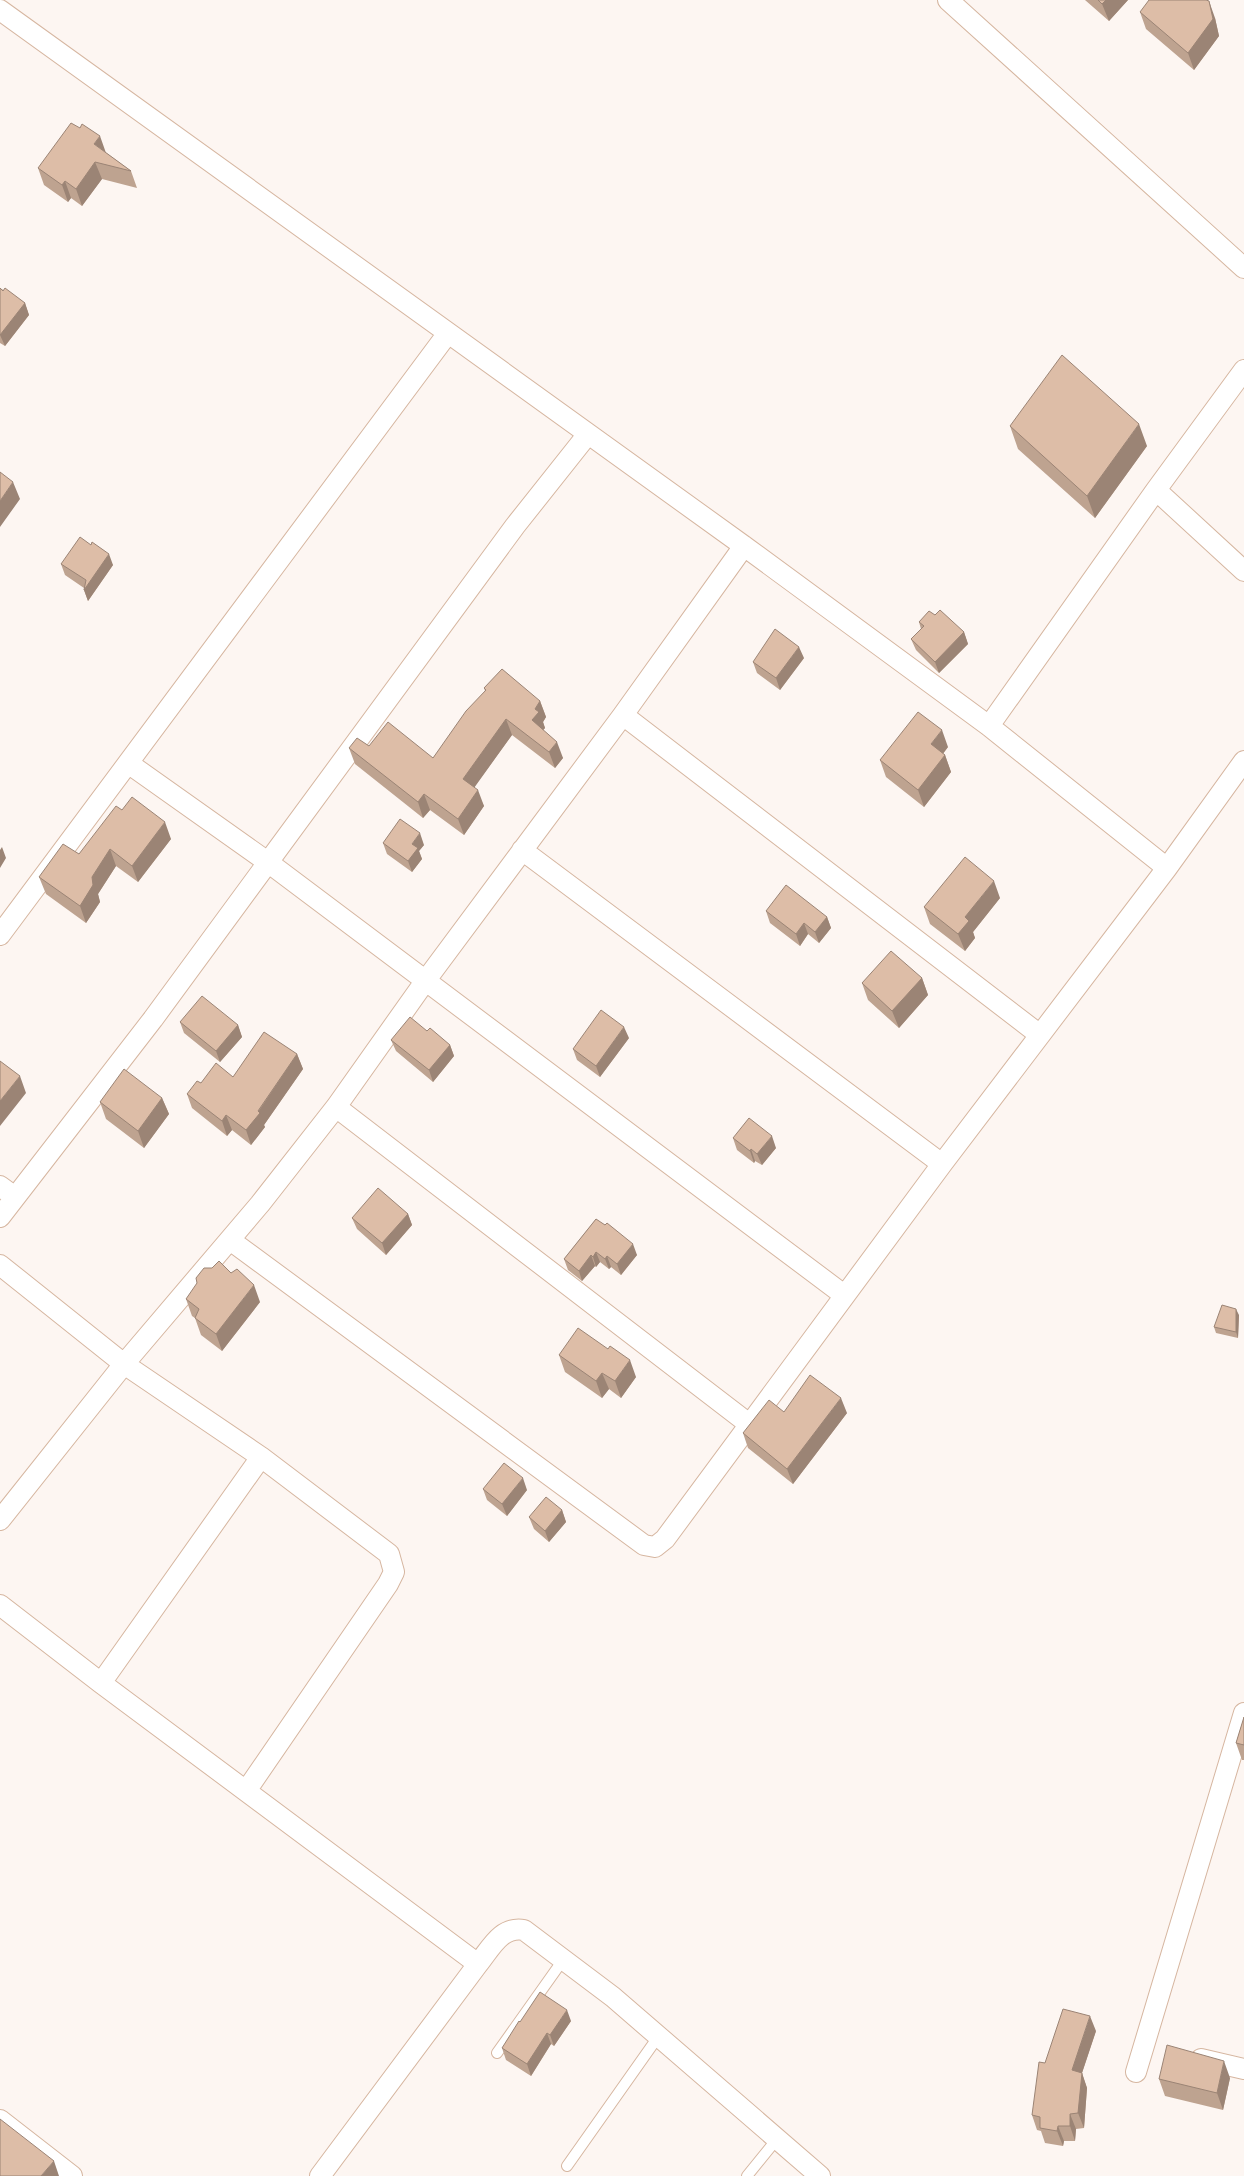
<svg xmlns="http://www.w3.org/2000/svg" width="1244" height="2176" viewBox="0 0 1244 2176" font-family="Montserrat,sans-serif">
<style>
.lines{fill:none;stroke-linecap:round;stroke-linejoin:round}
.service-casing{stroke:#d6b6a0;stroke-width:12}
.minor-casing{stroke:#d6b6a0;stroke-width:22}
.service{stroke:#fff;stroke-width:10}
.minor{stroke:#fff;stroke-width:20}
.wall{fill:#bea390}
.shaded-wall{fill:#9b8475}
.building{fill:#ddbda7;stroke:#9b8475}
</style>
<rect width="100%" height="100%" fill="#fdf6f2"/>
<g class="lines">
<defs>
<path id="service" d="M497,2053L563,1960
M567,2166L658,2037
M747,2176L777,2139"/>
<path id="minor" d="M948,0L1244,268
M0,10L744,546L989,726L1167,868
M1156,490L1244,571
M623,715L1040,1035
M989,726L1156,490L1244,370
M128,763L269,863L844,1295
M522,850L942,1164
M0,935L448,333
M336,1107L749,1424
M0,1186L15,1197
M0,1217L153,1019L515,526L588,434
M230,1240L644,1545L655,1547L665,1539L942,1164L1167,868L1244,761
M0,1265L124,1364L261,1457L389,1554L394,1572L388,1584L246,1791
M0,1520L124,1364L260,1204L336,1107L426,980L623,715L744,546
M0,1605L101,1683L478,1964
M101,1683L261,1457
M1201,2059L1244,2069
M1136,2072L1244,1713
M0,2120L72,2176
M320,2176L478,1964C491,1948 501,1926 524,1930L613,1997L820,2176"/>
</defs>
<use href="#service" class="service-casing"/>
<use href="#minor" class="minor-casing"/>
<use href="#service" class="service"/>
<use href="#minor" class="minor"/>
</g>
<path class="wall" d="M1085,0H1128L1109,21Z
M1140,12L1215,18L1219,36L1194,70L1146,29Z
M105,152L131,171L137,188L102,179L82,206L71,198L68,202L44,185L38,168Z
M0,288L25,303L29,315L5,346L0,343Z
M1010,426L1147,446L1095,518L1018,449Z
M91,545L113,565L88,601L84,590V588L65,575L61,564Z
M919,622L964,632L968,644L939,673L916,650L911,639L921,629Z
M804,658L780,690L757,673L753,662Z
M484,688L540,701L546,717L543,722L545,728L543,730L563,758L555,768L512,735L474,787L484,806L464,835L430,810L423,818L355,764L349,748L369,746L433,758L485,691Z
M948,747L943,754L945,755L951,772L924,807L886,777L880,760Z
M122,810L171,839L138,882L116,866L98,894L100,902L86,923L46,894L39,877L79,854Z
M383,843L424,845L419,851L422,859L412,872L387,854Z
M1000,898L973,932L975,938L965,951L930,924L924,907Z
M766,911L827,917L831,928L819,943L808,934L800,946L770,923Z
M922,978L928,995L899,1028L868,1000L862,983Z
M180,1022L238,1025L242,1037L220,1062L184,1033Z
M629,1038L600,1077L577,1060L573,1049Z
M391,1040L450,1045L454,1056L433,1082L396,1051Z
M297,1054L303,1069L264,1125L265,1127L251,1145L232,1130L227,1136L192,1108L187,1094L201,1083L233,1077Z
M162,1098L169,1114L144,1148L106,1119L100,1102Z
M733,1138L776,1148L762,1165L755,1161L754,1163L737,1150Z
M408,1214L412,1225L386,1255L357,1229L352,1218Z
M596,1219L637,1255L621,1275L611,1267L609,1269L600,1262L596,1267L595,1266L582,1281L568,1270L564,1259Z
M186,1299L260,1302L222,1351L201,1335L195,1318L192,1316Z
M1239,1315L1238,1338L1216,1333L1214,1327Z
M559,1355L636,1377L621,1398L609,1389L602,1398L565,1372Z
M784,1412L847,1413L793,1484L748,1448L743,1433Z
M483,1489L527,1490L507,1516L487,1500Z
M562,1510L566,1522L549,1542L534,1529L529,1517Z
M1244,1717V1760H1242L1236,1743Z
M571,2021L554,2046L551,2044L531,2076L506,2060L502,2048L520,2022Z
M1096,2031L1082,2073L1087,2088L1084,2128L1076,2129L1075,2141H1064L1063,2146L1045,2143L1041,2131L1037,2130L1032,2115L1045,2063Z
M1230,2078L1223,2110L1165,2096L1159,2079Z"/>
<path class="shaded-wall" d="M1106,0H1128L1109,21L1102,4Z
M1209,1L1215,18L1219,36L1194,70L1188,53Z
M100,136L106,153L94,144Z
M95,162L102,179L82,206L76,189Z
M65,181L71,198L68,202L62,185Z
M25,303L29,315L5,346L0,335Z
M1139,424L1147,446L1095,518L1087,496Z
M13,482L20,499L0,527V501Z
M109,554L113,565L88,601L84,590Z
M964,632L968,644L939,673L935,662Z
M799,647L804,658L780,690L776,678Z
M540,701L546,717L543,722L545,728L538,736L532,720L535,709Z
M506,719L512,735L469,795L463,779Z
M942,730L948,747L937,761L931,744Z
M557,742L563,758L555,768L549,752Z
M945,755L951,772L924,807L918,790Z
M478,790L484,806L464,835L458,819Z
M424,794L430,810L423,818L418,802Z
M165,822L171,839L138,882L132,866Z
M420,833L424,845L419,851L422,859L412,872L408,861L412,844Z
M2,847L6,858L0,868V850Z
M110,849L116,866L98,894L100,902L86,923L80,906L92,877Z
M994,881L1000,898L973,932L975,938L965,951L958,934L965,917Z
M827,917L831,928L819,943L815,932Z
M804,923L808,934L800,946L796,934Z
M922,978L928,995L899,1028L892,1011Z
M238,1025L242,1037L220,1062L216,1051Z
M624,1027L629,1038L600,1077L596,1066Z
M450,1045L454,1056L433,1082L429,1070Z
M297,1054L303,1069L264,1125L265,1127L251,1145L246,1130Z
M20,1076L26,1093L0,1126V1101Z
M162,1098L169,1114L144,1148L138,1131Z
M226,1115L232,1130L227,1136L222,1121Z
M772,1136L776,1148L762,1165L757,1154Z
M751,1149L755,1161L754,1163L750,1151Z
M408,1214L412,1225L386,1255L382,1243Z
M633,1244L637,1255L621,1275L617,1264Z
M596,1252L600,1262L596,1267L593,1257Z
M591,1255L595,1266L582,1281L579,1271Z
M607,1256L611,1267L609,1269L605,1259Z
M254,1285L260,1302L222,1351L216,1334Z
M1236,1309L1239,1315L1238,1338L1236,1332Z
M630,1360L636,1377L621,1398L615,1381Z
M602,1373L609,1389L602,1398L596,1381Z
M841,1398L847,1413L793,1484L787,1469Z
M523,1478L527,1490L507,1516L502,1504Z
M562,1510L566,1522L549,1542L545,1531Z
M567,2010L571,2021L554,2046L550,2035Z
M1090,2016L1096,2031L1082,2073L1087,2088L1084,2128L1078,2113L1072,2070Z
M547,2033L551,2044L531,2076L527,2064Z
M1224,2061L1230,2078L1223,2110L1217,2093Z
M1070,2114L1076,2129L1075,2141L1070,2126Z
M1058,2126L1064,2141L1063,2146L1057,2131Z
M54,2161L59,2176H41Z"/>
<path class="building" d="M1098,0H1106L1102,4Z
M1149,0H1206L1209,1L1213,19L1188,53L1140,12Z
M71,123L80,128L82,124L100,136L94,144L131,171L95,162L76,189L65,181L62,185L38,168Z
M0,288L3,291L5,288L25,303L0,335Z
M1062,355L1139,424L1087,496L1010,426Z
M0,472L13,482L0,501Z
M80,537L91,545L92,542L109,554L84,590L86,580L61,564Z
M940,610L964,632L935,662L911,639L924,626L919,622L929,611L935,615Z
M775,629L799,647L776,678L753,662Z
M502,669L540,701L535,709L539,712L532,720L557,742L549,752L506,719L463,779L478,790L458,819L424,794L418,802L349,748L357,738L369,746L388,722L433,758L466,711L486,690L484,688Z
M918,712L942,730L931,744L945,755L918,790L880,760Z
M132,797L165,822L132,866L110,849L92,877L93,885L80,906L39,877L63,844L79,854L116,806L122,810Z
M400,819L420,833L412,844L418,848L408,861L383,843Z
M965,857L994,881L965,917L969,921L958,934L924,907Z
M786,885L827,917L815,932L804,923L796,934L766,911Z
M891,951L922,978L892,1011L862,983Z
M202,996L238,1025L216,1051L180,1022Z
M601,1010L624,1027L596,1066L573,1049Z
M410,1017L427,1031L430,1028L450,1045L429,1070L391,1040Z
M264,1032L297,1054L258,1111L260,1113L246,1130L226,1115L222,1121L187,1094L197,1081L201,1083L216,1063L233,1077Z
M0,1061L20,1076L0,1101Z
M124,1069L162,1098L138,1131L100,1102Z
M749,1118L772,1136L757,1154L751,1149L750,1151L733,1138Z
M378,1188L408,1214L382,1243L352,1218Z
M596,1219L605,1225L607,1223L633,1244L617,1264L607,1256L605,1259L596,1252L593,1257L591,1255L579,1271L564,1259Z
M219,1261L231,1273L237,1269L254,1285L216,1334L195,1318L199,1309L186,1299L197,1283L196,1278L204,1268H212Z
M1222,1305L1236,1309V1332L1214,1327Z
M578,1328L608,1349L610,1346L630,1360L615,1381L602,1373L596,1381L559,1355Z
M810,1375L841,1398L787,1469L743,1433L769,1400L784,1412Z
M504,1463L523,1478L502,1504L483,1489Z
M546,1497L562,1510L545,1531L529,1517Z
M1244,1717V1745L1236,1743Z
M540,1992L567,2010L550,2035L547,2033L527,2064L502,2048L519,2021L520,2022Z
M1063,2009L1090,2016L1072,2070L1082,2073L1078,2113L1070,2114V2126H1058L1057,2131L1040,2128V2117L1032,2115L1039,2062L1045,2063Z
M1167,2045L1224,2061L1217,2093L1159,2079Z
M0,2119L54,2161L41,2176H0Z"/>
</svg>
